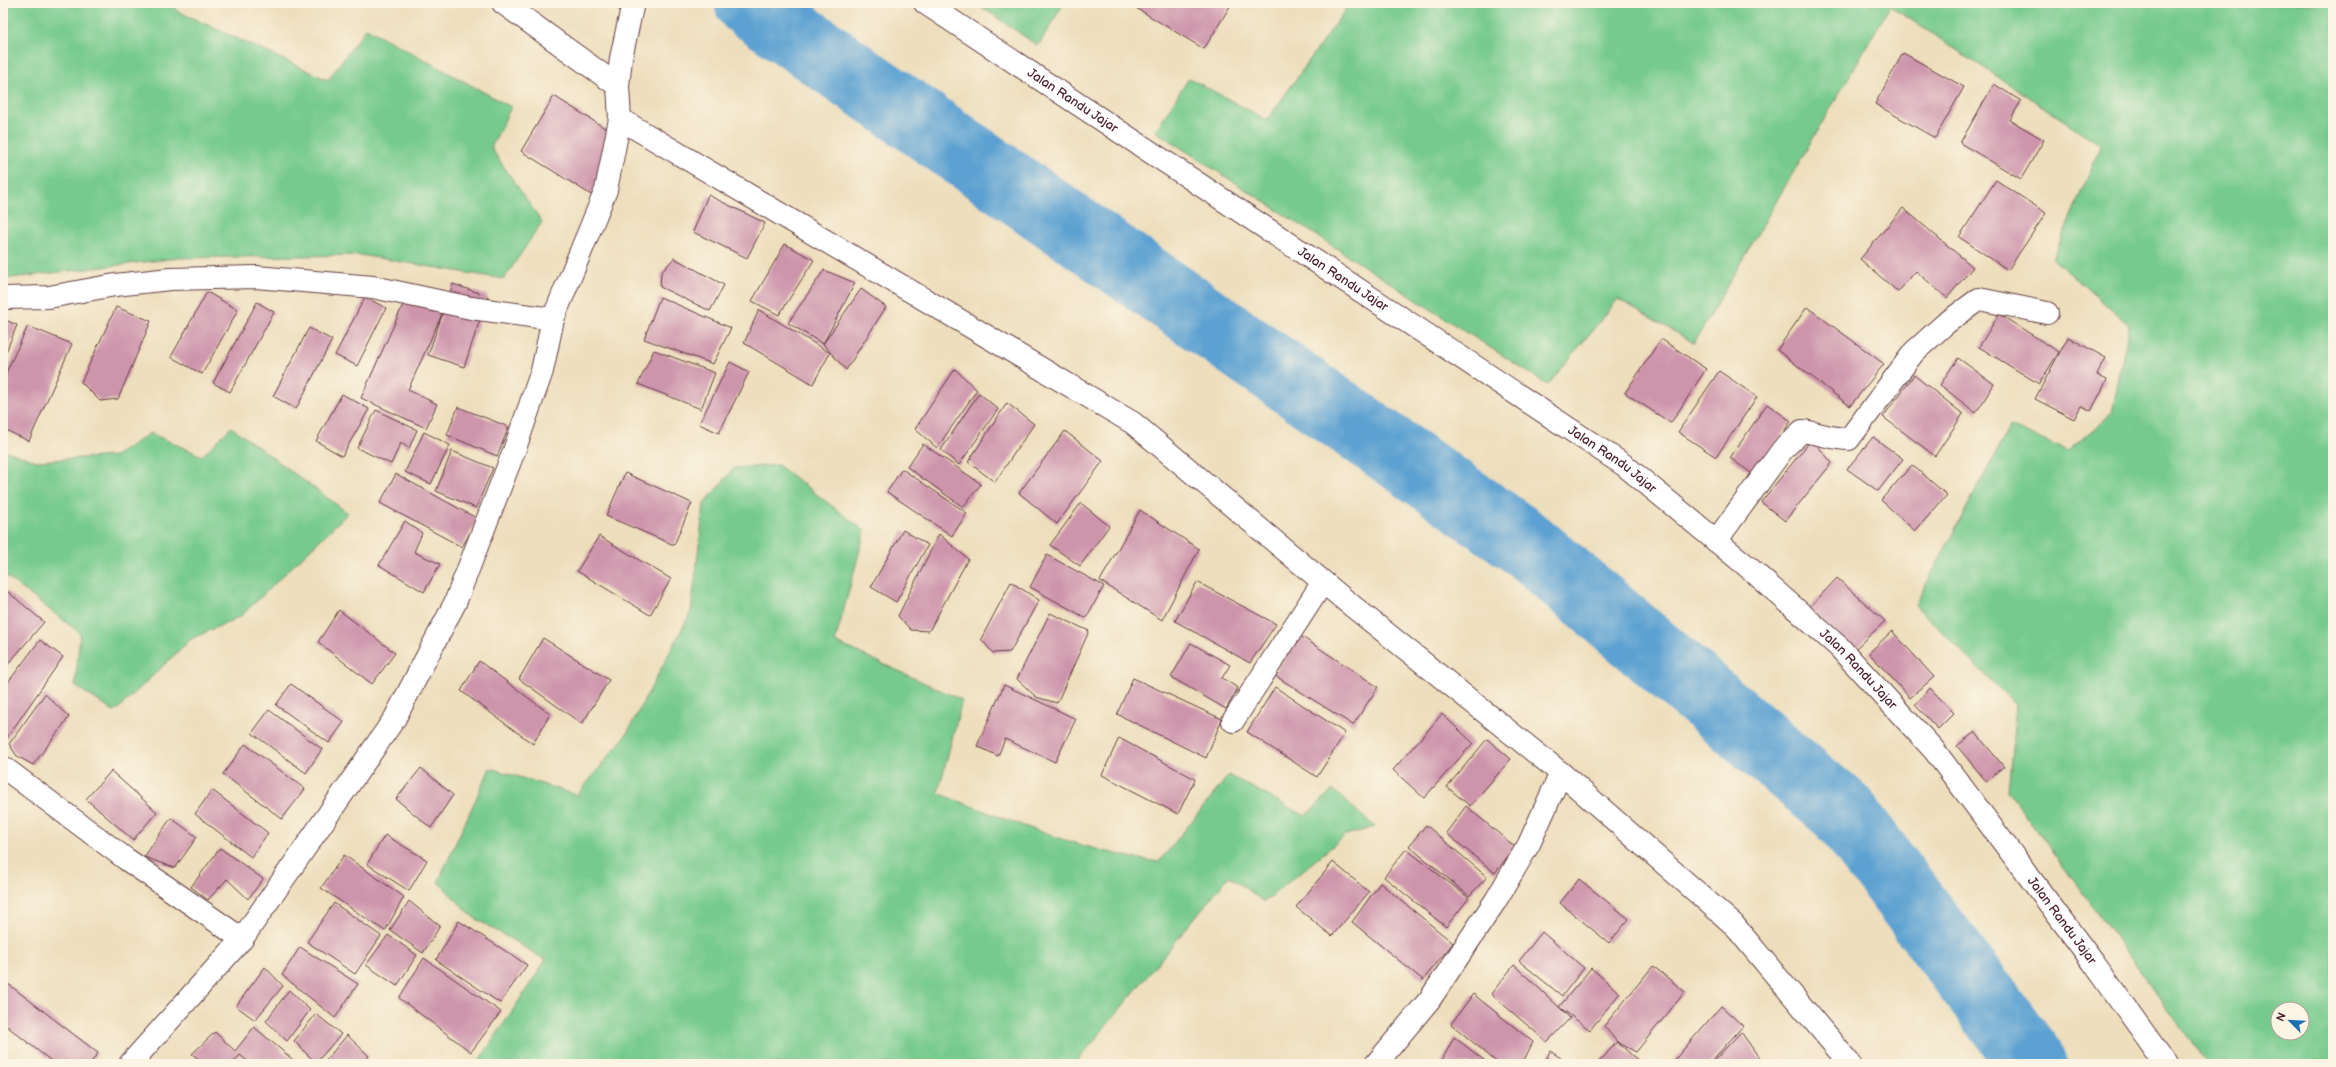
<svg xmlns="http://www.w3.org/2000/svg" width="2336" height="1067" viewBox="0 0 2336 1067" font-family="'Balsamiq Sans',sans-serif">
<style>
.green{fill:#76ca8d;stroke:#60745c;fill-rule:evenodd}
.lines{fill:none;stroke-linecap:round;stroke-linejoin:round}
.river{stroke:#5ba1d1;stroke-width:69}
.building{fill:#cd95ac}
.street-casing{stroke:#623c41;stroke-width:24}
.secondary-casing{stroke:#623c41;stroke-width:24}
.street{stroke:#fff;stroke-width:22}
.secondary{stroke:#fff;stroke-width:22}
.labels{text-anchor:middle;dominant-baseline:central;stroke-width:3.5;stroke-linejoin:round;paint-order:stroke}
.street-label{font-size:13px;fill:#4a1f2b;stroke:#fcf5e5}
</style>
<rect width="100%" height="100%" fill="#fcf5e5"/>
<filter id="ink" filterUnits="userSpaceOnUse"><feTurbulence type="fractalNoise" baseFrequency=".025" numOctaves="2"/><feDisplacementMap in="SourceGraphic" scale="8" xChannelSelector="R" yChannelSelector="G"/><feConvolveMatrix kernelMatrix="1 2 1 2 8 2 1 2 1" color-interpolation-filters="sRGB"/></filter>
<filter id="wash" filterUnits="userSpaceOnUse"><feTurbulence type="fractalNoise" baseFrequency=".012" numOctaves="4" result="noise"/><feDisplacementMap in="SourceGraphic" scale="16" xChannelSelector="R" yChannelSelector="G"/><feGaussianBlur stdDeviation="0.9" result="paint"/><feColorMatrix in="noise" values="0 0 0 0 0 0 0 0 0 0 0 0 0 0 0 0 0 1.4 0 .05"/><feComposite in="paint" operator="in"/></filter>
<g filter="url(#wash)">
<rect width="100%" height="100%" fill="#eddebc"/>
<path class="green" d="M3,3H178L175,10L328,80L366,28L511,107L491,148L542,222L504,279L360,255L178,258L3,279Z
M976,3H1064L1038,46Z
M1350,3H2333V1064H2208L2008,791L2016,705L1915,605L2010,426L2068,451L2112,413L2129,325L2053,259L2101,145L1890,6L1694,343L1618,299L1548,385L1155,131L1189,78L1267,120ZM2278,1009H2302V1033H2278Z
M231,427L348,513L241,616L191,639L115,712L75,686L80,633L3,574V450L36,461L115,456L150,433L202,456Z
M778,465L865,531L835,642L962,700L938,793C1010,821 1082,851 1159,862L1229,775L1305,816L1333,790L1375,827L1346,835L1264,902L1229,876L1075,1064H477L546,960L473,917L438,882L490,768L577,795L626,735L691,612L704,504L734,468Z"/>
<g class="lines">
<path class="river" d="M749,3L1526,544L1844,813L2034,1064"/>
</g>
<g id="blocks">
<path class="building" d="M1128,3H1232L1204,49Z
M1903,53L1964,87L1935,138L1875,104Z
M1994,84L2021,101L2010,120L2044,140L2021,179L1960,143Z
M554,96L608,130L593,196L521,151Z
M1996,180L2046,213L2008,270L1959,237Z
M708,195L765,223L747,258L693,232Z
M1903,208L1973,267L1947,298L1916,271L1898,292L1860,259Z
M785,244L814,260L779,315L752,301Z
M674,258L724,285L710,311L660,287L661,273Z
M824,270L855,283L823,344L788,323Z
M453,284L488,296L464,367L428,355Z
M861,289L886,307L846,370L823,344Z
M207,292L238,310L202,374L171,357Z
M365,297L386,308L357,366L335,355Z
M660,297L731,328L713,364L644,339Z
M406,298L442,314L408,390L437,404L426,428L361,398Z
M257,302L274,312L230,392L213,383Z
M116,307L151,321L118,399L100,401L81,382Z
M1807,307L1884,364L1850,406L1777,350Z
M759,310L830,353L813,384L744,343Z
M1999,314L2059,352L2039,384L1979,347Z
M3,319L17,325L3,359Z
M28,326L72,344L29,441L3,429V379Z
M309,328L332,340L296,409L273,396Z
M2068,337L2106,358L2097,375L2107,380L2091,411L2081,406L2074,419L2035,399Z
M1661,339L1706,369L1671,423L1625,393Z
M654,350L715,373L701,409L638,384Z
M1958,358L1994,384L1976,413L1940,385Z
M730,362L749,372L719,433L699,424Z
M955,369L977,390L937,448L915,429Z
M1719,371L1757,397L1716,457L1678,432Z
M1914,375L1963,414L1935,456L1883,417Z
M979,393L998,409L959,465L941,450Z
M342,394L369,409L342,456L316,441Z
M1007,403L1034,424L995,482L968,462Z
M1767,404L1791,421L1754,475L1730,458Z
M458,407L509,427L497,456L447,435Z
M376,410L417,430L409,448L401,443L391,464L357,448Z
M1065,431L1103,461L1057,524L1019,493Z
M424,432L450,445L431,484L405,472Z
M1873,437L1903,459L1878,491L1847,469Z
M1812,439L1832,463L1785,521L1761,502Z
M923,444L981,484L963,507L907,467Z
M452,451L493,468L476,508L436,491Z
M1912,465L1947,495L1915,531L1881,500Z
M902,469L967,513L952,536L887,492Z
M625,473L692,503L674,545L606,516Z
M396,474L478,519L462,547L380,503Z
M1081,503L1109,526L1080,566L1050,545Z
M1140,510L1199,549L1162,620L1100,581Z
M405,521L422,533L414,552L440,564L424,592L379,565Z
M903,530L928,545L896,602L871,587Z
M939,534L968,559L929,631L911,630L898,616Z
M599,536L671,579L650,615L577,571Z
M1047,555L1104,586L1086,618L1030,587Z
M1837,578L1885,621L1855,649L1808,609Z
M1011,582L1039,600L1010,652L993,653L981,639Z
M1197,582L1276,624L1250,663L1175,621Z
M7,591L44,622L3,670V597Z
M339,610L395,653L372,684L318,642Z
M1050,613L1089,631L1057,703L1036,697L1017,679Z
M1892,631L1934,677L1910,698L1869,653Z
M1299,635L1378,687L1353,725L1274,675Z
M543,638L609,680L582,724L519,679Z
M40,640L63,657L6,739L3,738V689Z
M1191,643L1230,665L1222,678L1238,688L1226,709L1171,677Z
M479,661L550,714L533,744L461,691Z
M1133,678L1222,719L1206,758L1117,714Z
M291,684L344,722L329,743L276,705Z
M1004,685L1076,719L1055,762L1005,739L998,756L977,746Z
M1275,687L1345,733L1317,777L1247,732Z
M1930,688L1954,713L1938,729L1915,705Z
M45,694L69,717L33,765L17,756L9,744Z
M269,710L322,749L306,773L252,733Z
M1442,714L1473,743L1424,798L1393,770Z
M1975,732L2004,767L1986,781L1957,746Z
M1119,738L1195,779L1178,814L1102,775Z
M1487,739L1511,759L1470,806L1447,787Z
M245,744L305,789L282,819L223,774Z
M421,768L453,795L431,828L396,799Z
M111,771L157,812L133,840L86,799Z
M212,790L268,833L251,857L195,814Z
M1466,806L1515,847L1495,873L1446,833Z
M171,818L197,837L175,868L144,857Z
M1426,825L1487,877L1469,896L1409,846Z
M385,835L427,860L409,891L367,864Z
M220,848L263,879L248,899L227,879L208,900L191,887Z
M1406,849L1469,898L1446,927L1384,877Z
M344,855L404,897L385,931L321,888Z
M1333,862L1369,892L1332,936L1296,907Z
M1579,879L1629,919L1609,943L1560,903Z
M1380,883L1453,943L1423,980L1352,922Z
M409,901L440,926L423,953L390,930Z
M334,903L381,936L355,974L307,942Z
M459,921L527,965L500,1003L436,960Z
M1542,932L1584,968L1562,996L1519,961Z
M388,935L417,955L397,986L366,965Z
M300,947L358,984L335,1018L282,975Z
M424,958L501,1012L471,1052L399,998Z
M1514,965L1559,1007L1591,968L1620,993L1590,1030L1559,1007L1570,1018L1547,1042L1491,994Z
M1653,966L1685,992L1636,1052L1617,1042L1604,1026Z
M265,967L283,986L255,1020L236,1006Z
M3,980L98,1053L90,1064H55L3,1023Z
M289,990L310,1010L287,1041L266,1021Z
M1473,994L1533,1042L1522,1064H1499L1451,1024Z
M1721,1006L1743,1026L1709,1064H1671Z
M316,1014L341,1034L316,1063L294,1041Z
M254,1027L298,1064H251L240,1055L232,1064H205L192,1054L215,1032L235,1051Z
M1741,1032L1763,1063L1711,1064Z
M347,1035L369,1056L362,1064H323Z
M1454,1037L1489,1064H1440Z
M1617,1042L1642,1064H1597Z
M1550,1051L1570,1064H1544Z"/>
</g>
</g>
<g filter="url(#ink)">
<use href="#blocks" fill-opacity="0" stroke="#623c41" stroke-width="1"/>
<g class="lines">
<defs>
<g id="street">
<path d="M503,3L618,86"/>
<path id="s1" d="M925,3L1624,465L1748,567L1839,647L1934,750L2093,962L2166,1064"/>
<path d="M620,119L1133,423L1346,601L1561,773L1733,924L1850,1064"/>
<path d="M3,298L49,297L115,285L170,279L256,277L373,287L471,308L553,319"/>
<path d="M1716,541L1783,449L1802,431C1819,433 1832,439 1849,439L1914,352L1945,324L1979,299L2047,313"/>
<path d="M1233,721L1323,582"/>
<path d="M3,767L126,859L242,939"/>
<path d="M1376,1064L1430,999L1496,900L1529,844L1561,773"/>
</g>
<path id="secondary" d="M130,1064L242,939L395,718L455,603L514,451L542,371L553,319L606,190L620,119L618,86L621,58L633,3"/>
</defs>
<use href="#street" class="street-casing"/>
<use href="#secondary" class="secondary-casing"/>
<use href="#street" class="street"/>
<use href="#secondary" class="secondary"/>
</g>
</g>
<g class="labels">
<g class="street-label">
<text stroke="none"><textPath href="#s1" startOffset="177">Jalan Randu Jajar</textPath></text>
<text stroke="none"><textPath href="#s1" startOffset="501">Jalan Randu Jajar</textPath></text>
<text stroke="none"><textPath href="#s1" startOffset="825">Jalan Randu Jajar</textPath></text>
<text stroke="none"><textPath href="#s1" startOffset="1149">Jalan Randu Jajar</textPath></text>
<text stroke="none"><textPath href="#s1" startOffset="1473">Jalan Randu Jajar</textPath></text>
</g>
</g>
<rect width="2336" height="1067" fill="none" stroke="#fcf5e5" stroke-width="16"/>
<g transform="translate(2290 1021) rotate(294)"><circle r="19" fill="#fcf5e5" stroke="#b59f9b"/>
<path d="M0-3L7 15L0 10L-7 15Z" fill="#1f6fb2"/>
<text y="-6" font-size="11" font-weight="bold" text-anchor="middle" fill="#4a1f2b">N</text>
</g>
</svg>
